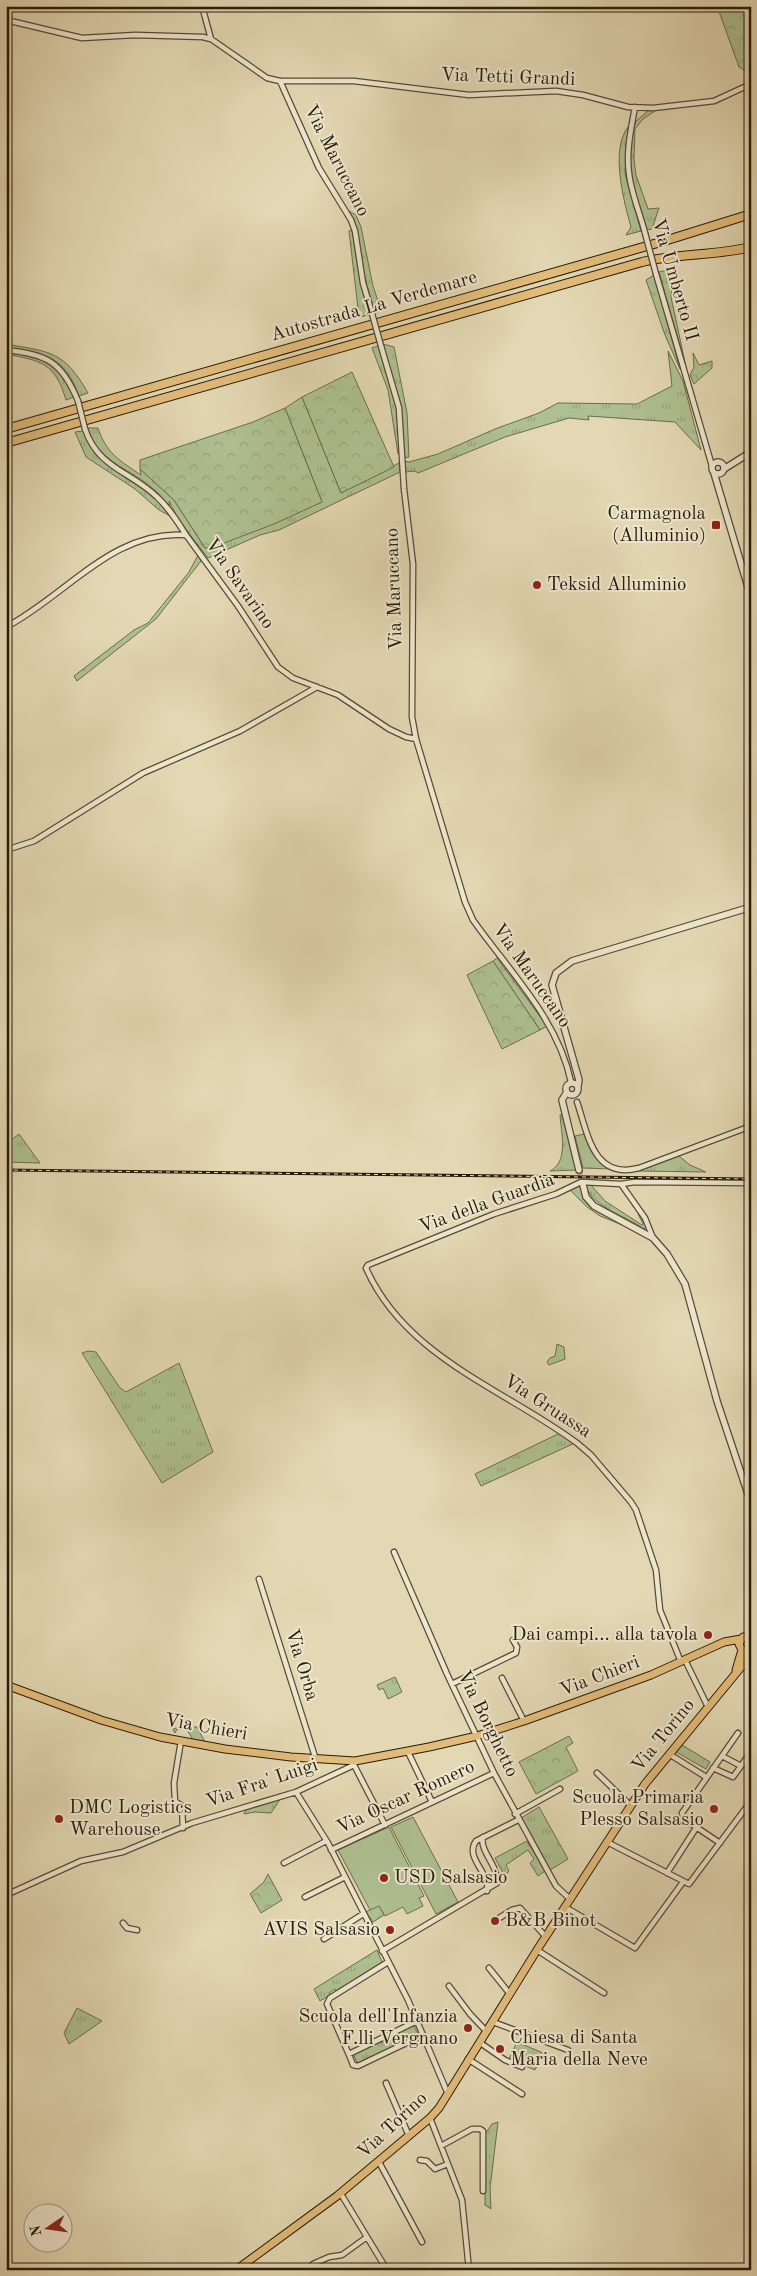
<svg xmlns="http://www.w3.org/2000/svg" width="757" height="2276" viewBox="0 0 757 2276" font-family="'Old Standard TT',serif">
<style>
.grass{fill:url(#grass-tufts);stroke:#6b6e4e}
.forest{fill:url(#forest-crowns);stroke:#6b6e4e}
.pitch{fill:#aec091;stroke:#6b6e4e}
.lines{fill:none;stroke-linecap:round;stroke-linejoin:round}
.stream{stroke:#697a6b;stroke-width:1}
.tertiary-tunnel{stroke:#beb291;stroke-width:5.5;stroke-dasharray:5.5 3;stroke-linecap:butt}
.minor-casing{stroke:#574a34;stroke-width:7}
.tertiary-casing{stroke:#574a34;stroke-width:8}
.primary-casing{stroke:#281b0a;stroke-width:9}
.motorway-casing{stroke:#281b0a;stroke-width:10}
.minor{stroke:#ede6ce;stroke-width:4.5}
.tertiary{stroke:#ede6ce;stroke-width:5.5}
.primary{stroke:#e2bc7a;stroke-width:7}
.motorway{stroke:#e2bc7a;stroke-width:8}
.rail-casing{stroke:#281b0a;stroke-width:3}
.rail{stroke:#ede6ce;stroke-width:1;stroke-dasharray:4;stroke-linecap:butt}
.minor-bridge-casing{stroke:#574a34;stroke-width:7;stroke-linecap:butt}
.minor-bridge{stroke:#ede6ce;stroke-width:4.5}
.poi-dot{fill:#8f2418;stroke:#ede6ce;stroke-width:2}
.labels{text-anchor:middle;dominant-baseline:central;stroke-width:4;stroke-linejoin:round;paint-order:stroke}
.street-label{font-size:19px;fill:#281b0a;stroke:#ede6ce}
.poi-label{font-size:19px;fill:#281b0a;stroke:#ede6ce;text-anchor:end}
</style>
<defs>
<pattern id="grass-tufts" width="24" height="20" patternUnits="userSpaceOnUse" patternTransform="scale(1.25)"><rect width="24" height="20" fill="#aec091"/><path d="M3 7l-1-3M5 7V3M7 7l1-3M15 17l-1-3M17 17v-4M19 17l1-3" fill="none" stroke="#96a47c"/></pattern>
<pattern id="forest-crowns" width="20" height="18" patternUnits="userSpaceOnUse" patternTransform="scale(1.25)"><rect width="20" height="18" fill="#aec091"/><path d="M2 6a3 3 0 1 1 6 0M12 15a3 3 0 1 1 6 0" fill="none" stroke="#96a47c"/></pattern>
</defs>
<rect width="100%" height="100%" fill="#e3d8b3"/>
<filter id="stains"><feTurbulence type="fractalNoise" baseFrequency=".004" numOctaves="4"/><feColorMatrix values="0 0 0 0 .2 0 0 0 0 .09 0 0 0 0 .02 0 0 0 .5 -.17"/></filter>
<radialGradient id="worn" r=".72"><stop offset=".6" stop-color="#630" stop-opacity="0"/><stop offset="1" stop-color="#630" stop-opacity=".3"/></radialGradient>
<path class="grass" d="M658,109L643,119L635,129L634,159L636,175L648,209L659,208L652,229L647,230C636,195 621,157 636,121L648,111Z
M628,127L625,174L641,231L626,235L631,227C624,202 610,150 628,127Z
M349,211L356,215L361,227L373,286L381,310L375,314L365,278L358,236Z
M352,230L362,288L369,315L359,317L349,231Z
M672,269L674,272L671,297L686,367L659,272Z
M654,275L680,369L665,335L646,280Z
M6,344C51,352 64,351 88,393L79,396C65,357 45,352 6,348Z
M383,344L394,347L407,413L409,457L404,458L400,402Z
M378,346L397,411L400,453L398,454L388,390L372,348Z
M668,351L683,381L701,450L675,422L588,416L589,420L569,418L505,437L418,473L415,471L406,472L404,461L409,462L438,454L495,429L539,413L558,403L637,404L672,386Z
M6,352C43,355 60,362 74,397L66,400C55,363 42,361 6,354Z
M302,397L341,493L399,463L400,472L279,530L260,535L208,558L178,519L169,501L170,506C164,500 158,492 151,487C125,465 99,464 88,428H98C106,453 120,461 141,475L140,469L174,500L205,548L322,502L285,408Z
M83,431L95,454L151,493L172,517L159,510L135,489L86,457L75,432Z
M198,555L201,561L156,619L77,681L74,676L134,630L148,623L189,572Z
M497,958L547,1026L540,1030L493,961Z
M562,1114L576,1170L550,1171C569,1162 561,1132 560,1115Z
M19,1134L40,1163L6,1162V1144Z
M584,1134C590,1150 594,1160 610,1169L583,1168L575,1136Z
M679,1156L690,1165L706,1172L637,1171Z
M590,1184L605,1201L642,1225L643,1224L638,1214H640L646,1227L644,1229C625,1215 595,1209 585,1185Z
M579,1185L587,1201L625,1226L600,1216L587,1207L570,1190Z
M557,1344L564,1347L565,1359L549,1365L547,1362L550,1358L555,1356Z
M88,1351L96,1352L120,1388L126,1392L179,1363L213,1452L162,1483L82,1353Z
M560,1433L575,1443L481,1486L475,1474Z
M395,1677L402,1692L388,1699L383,1688L379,1690L377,1685Z
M180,1727H197L205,1742L194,1741L187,1730L177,1729L175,1733L173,1729Z
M281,1798L271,1813L255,1812L244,1814L246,1810Z
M539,1807L568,1859L550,1870L521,1818Z
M527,1841L545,1871L538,1876L530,1863L534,1859L528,1850L506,1865L509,1871L501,1881L502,1871L495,1858Z
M377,1950L382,1962L336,1991L335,1989L329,1993L330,1995L320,2001L314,1989Z
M77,2008L102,2021L69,2044L64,2033Z
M413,2024L419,2036L358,2064L353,2054L380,2041L381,2043L387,2040V2038Z
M498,2122L490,2188L491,2209L485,2205V2134L492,2124Z"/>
<path class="forest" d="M717,6H751V74L739,67Z
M693,353L699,365L712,361V368L694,384L690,375L694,367Z
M352,372L394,467L341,493L302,397Z
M285,408L322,502L274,524L211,548H205L174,500L140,469V460L253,422Z
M493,961L540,1030L502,1049L467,975Z
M569,1736L573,1743L566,1747L578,1771L536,1794L519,1762Z
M682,1745L710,1762L706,1769L676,1752Z
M268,1874L282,1900L261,1913L250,1894L264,1882Z
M379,1905L384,1915L373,1922L366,1912Z"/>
<path class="pitch" d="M413,1817L458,1902L436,1914L391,1827Z
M389,1827L424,1896L419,1898L423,1906L407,1914L403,1907L385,1916L379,1906L370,1910L338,1850Z
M517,2042L543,2053L535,2070L509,2059Z"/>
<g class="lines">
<path class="stream" d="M744,2270L751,2265"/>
<path class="tertiary-tunnel" d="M579,1170L583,1185"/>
<defs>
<path id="minor" d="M202,6L211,39
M6,20L82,38L135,35L203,37L211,39L267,78L280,81H354L469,95L556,91L583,95L628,107L653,108L714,101L751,84
M280,81L319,168L351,220L355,231L363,283L371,310
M635,107C631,129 626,151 629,173C631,193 640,213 645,233
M656,274L712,466
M381,346L399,408L404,489L413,564L412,717L416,739L465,902L473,920C509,971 558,1019 571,1082
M6,350C47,354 62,362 78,401
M85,429C98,468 130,471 157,497C169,508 177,521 186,535
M6,627C66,596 113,529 186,535L238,606L278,667L293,678L338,695L389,729L406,737L416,739
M6,850L34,841L143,773L240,731L317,687
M577,1102C588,1134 593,1180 639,1168L751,1126
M621,1184L635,1182L751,1183
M653,1238L645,1218L621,1184L581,1182L556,1194L494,1214L368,1265L366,1268C405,1357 504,1389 577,1443L591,1455L631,1502L636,1510L656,1570L660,1610L681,1662
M394,1552L447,1674L494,1773L556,1886L570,1899
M259,1579L316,1760
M685,1660L708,1707
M502,1678L524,1721
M452,1684L516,1653L517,1647L513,1640
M181,1741L174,1783L175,1801L182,1806L183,1828
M408,1752L432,1802
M669,1754L706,1777
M354,1765L385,1825
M741,1766L750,1753
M713,1768L733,1777L741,1766L722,1756
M597,1773L631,1806
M296,1792L328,1843L408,2000L448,2094
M515,1814L560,1789
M607,1842L689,1884L751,1801
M720,1843L684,1819L682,1813L738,1733
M331,1850L494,1773
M284,1863L326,1841
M667,1873L696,1828
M487,1891C491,1873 464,1858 476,1841L518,1820
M6,1895L81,1861L123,1852L192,1823L296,1792L354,1765L355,1761
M305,1897L345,1877
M565,1907L635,1948L683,1882
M496,1920L512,1910L520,1908L546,1937
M123,1923L127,1928L137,1930
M324,1939L363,1914
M537,1950L604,1993
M382,1951L497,1883C499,1866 479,1851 483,1837
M388,1962L330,1998L327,2004L350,2057L353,2065L358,2066L423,2035
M489,1968L510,1994
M449,1986L470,2014L487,2032
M493,2022L568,2050
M479,2042L505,2060L522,2067
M349,2054L417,2021
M468,2059L522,2094
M386,2083L409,2136
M430,2118L462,2200L469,2270
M441,2146L472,2129H480L483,2131V2191
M420,2160L427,2161L435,2169L448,2164
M379,2162L422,2242
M341,2194L387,2270
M313,2264L329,2257L342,2255L367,2237"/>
<path id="tertiary" d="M712 468a6 6 0 1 1 12 0a6 6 0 1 1-12 0Z
M724,469L751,452
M714,473L751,597
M566 1089a6 6 0 1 1 12 0a6 6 0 1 1-12 0Z
M578,1086L579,1080L552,985L556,973L572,961L751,907
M567,1092L562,1100L579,1170
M583,1185L586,1197L594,1206L653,1238L667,1254L685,1284L717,1401L751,1503"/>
<path id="primary" d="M751,1636L743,1637L739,1644L742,1650L751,1652
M736,1670L742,1650
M6,1685L101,1720L160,1737L225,1749L291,1757L355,1761L429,1747L477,1736L524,1721L651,1675L724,1642L741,1639
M236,2270L337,2196L430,2118L439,2108L537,1950L645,1784L742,1666L749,1652"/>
<path id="motorway" d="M6,429L661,242L751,214
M6,443L642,262C679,253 714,256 751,247"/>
</defs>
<use href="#minor" class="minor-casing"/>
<use href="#tertiary" class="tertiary-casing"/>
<use href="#primary" class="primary-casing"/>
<use href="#motorway" class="motorway-casing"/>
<use href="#minor" class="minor"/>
<use href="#tertiary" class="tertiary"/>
<use href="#primary" class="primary"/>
<use href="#motorway" class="motorway"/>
<defs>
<path id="rail" d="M6,1170L751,1179"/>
</defs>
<use href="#rail" class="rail-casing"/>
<use href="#rail" class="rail"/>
<defs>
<path id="minor-bridge" d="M645,233L656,274
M371,310L381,346
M78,401L85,429"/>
</defs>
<use href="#minor-bridge" class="minor-bridge-casing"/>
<use href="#minor-bridge" class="minor-bridge"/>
</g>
<g class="poi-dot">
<rect x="711" y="520" width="10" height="10" rx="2.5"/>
<circle cx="537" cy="585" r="5"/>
<circle cx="708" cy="1635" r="5"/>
<circle cx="714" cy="1809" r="5"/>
<circle cx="59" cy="1819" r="5"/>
<circle cx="384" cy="1878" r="5"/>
<circle cx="495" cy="1921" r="5"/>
<circle cx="390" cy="1930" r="5"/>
<circle cx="468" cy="2028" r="5"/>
<circle cx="500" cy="2049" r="5"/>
</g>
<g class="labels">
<g class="street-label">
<text transform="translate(508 78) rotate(2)">Via Tetti Grandi</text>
<text transform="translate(336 161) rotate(63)">Via Maruccano</text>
<text transform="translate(674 280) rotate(74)">Via Umberto II</text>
<text transform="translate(374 307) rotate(-16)">Autostrada La Verdemare</text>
<text transform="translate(239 584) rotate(55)">Via Savarino</text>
<text transform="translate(395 589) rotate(-92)">Via Maruccano</text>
<text transform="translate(531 976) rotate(55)">Via Maruccano</text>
<text transform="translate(487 1204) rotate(-20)">Via della Guardia</text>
<text transform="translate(547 1407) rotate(33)">Via Gruassa</text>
<text transform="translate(301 1665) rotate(73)">Via Orba</text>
<text transform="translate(600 1677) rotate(-21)">Via Chieri</text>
<text transform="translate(487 1724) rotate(64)">Via Borghetto</text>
<text transform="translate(206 1728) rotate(10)">Via Chieri</text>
<text transform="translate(664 1736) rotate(-51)">Via Torino</text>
<text transform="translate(262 1784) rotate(-19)">Via Fra' Luigi</text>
<text transform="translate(406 1798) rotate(-25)">Via Oscar Romero</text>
<text transform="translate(393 2126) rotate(-43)">Via Torino</text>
</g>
<g class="poi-label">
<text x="706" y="514">Carmagnola<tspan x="706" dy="22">(Alluminio)</tspan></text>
<text x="547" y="585" text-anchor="start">Teksid Alluminio</text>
<text x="698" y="1635">Dai campi... alla tavola</text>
<text x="704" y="1798">Scuola Primaria<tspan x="704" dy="22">Plesso Salsasio</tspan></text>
<text x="69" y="1808" text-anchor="start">DMC Logistics<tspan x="69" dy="22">Warehouse</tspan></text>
<text x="394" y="1878" text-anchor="start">USD Salsasio</text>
<text x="505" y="1921" text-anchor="start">B&amp;B Binot</text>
<text x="380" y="1930">AVIS Salsasio</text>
<text x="458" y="2017">Scuola dell'Infanzia<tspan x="458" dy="22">F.lli Vergnano</tspan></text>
<text x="510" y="2038" text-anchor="start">Chiesa di Santa<tspan x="510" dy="22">Maria della Neve</tspan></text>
</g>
</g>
<rect width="757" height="2276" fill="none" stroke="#e3d8b3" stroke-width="25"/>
<rect x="8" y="8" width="742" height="2261" fill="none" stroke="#281b0a" stroke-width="2.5"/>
<rect x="12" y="12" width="732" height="2251" fill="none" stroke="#281b0a"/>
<g transform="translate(48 2228) rotate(257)"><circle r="24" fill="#ede6ce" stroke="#9e9580"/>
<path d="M0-4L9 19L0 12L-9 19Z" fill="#8f2418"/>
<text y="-8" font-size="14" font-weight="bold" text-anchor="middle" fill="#281b0a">N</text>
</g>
<rect width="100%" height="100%" filter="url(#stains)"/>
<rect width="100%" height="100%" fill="url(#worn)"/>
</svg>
